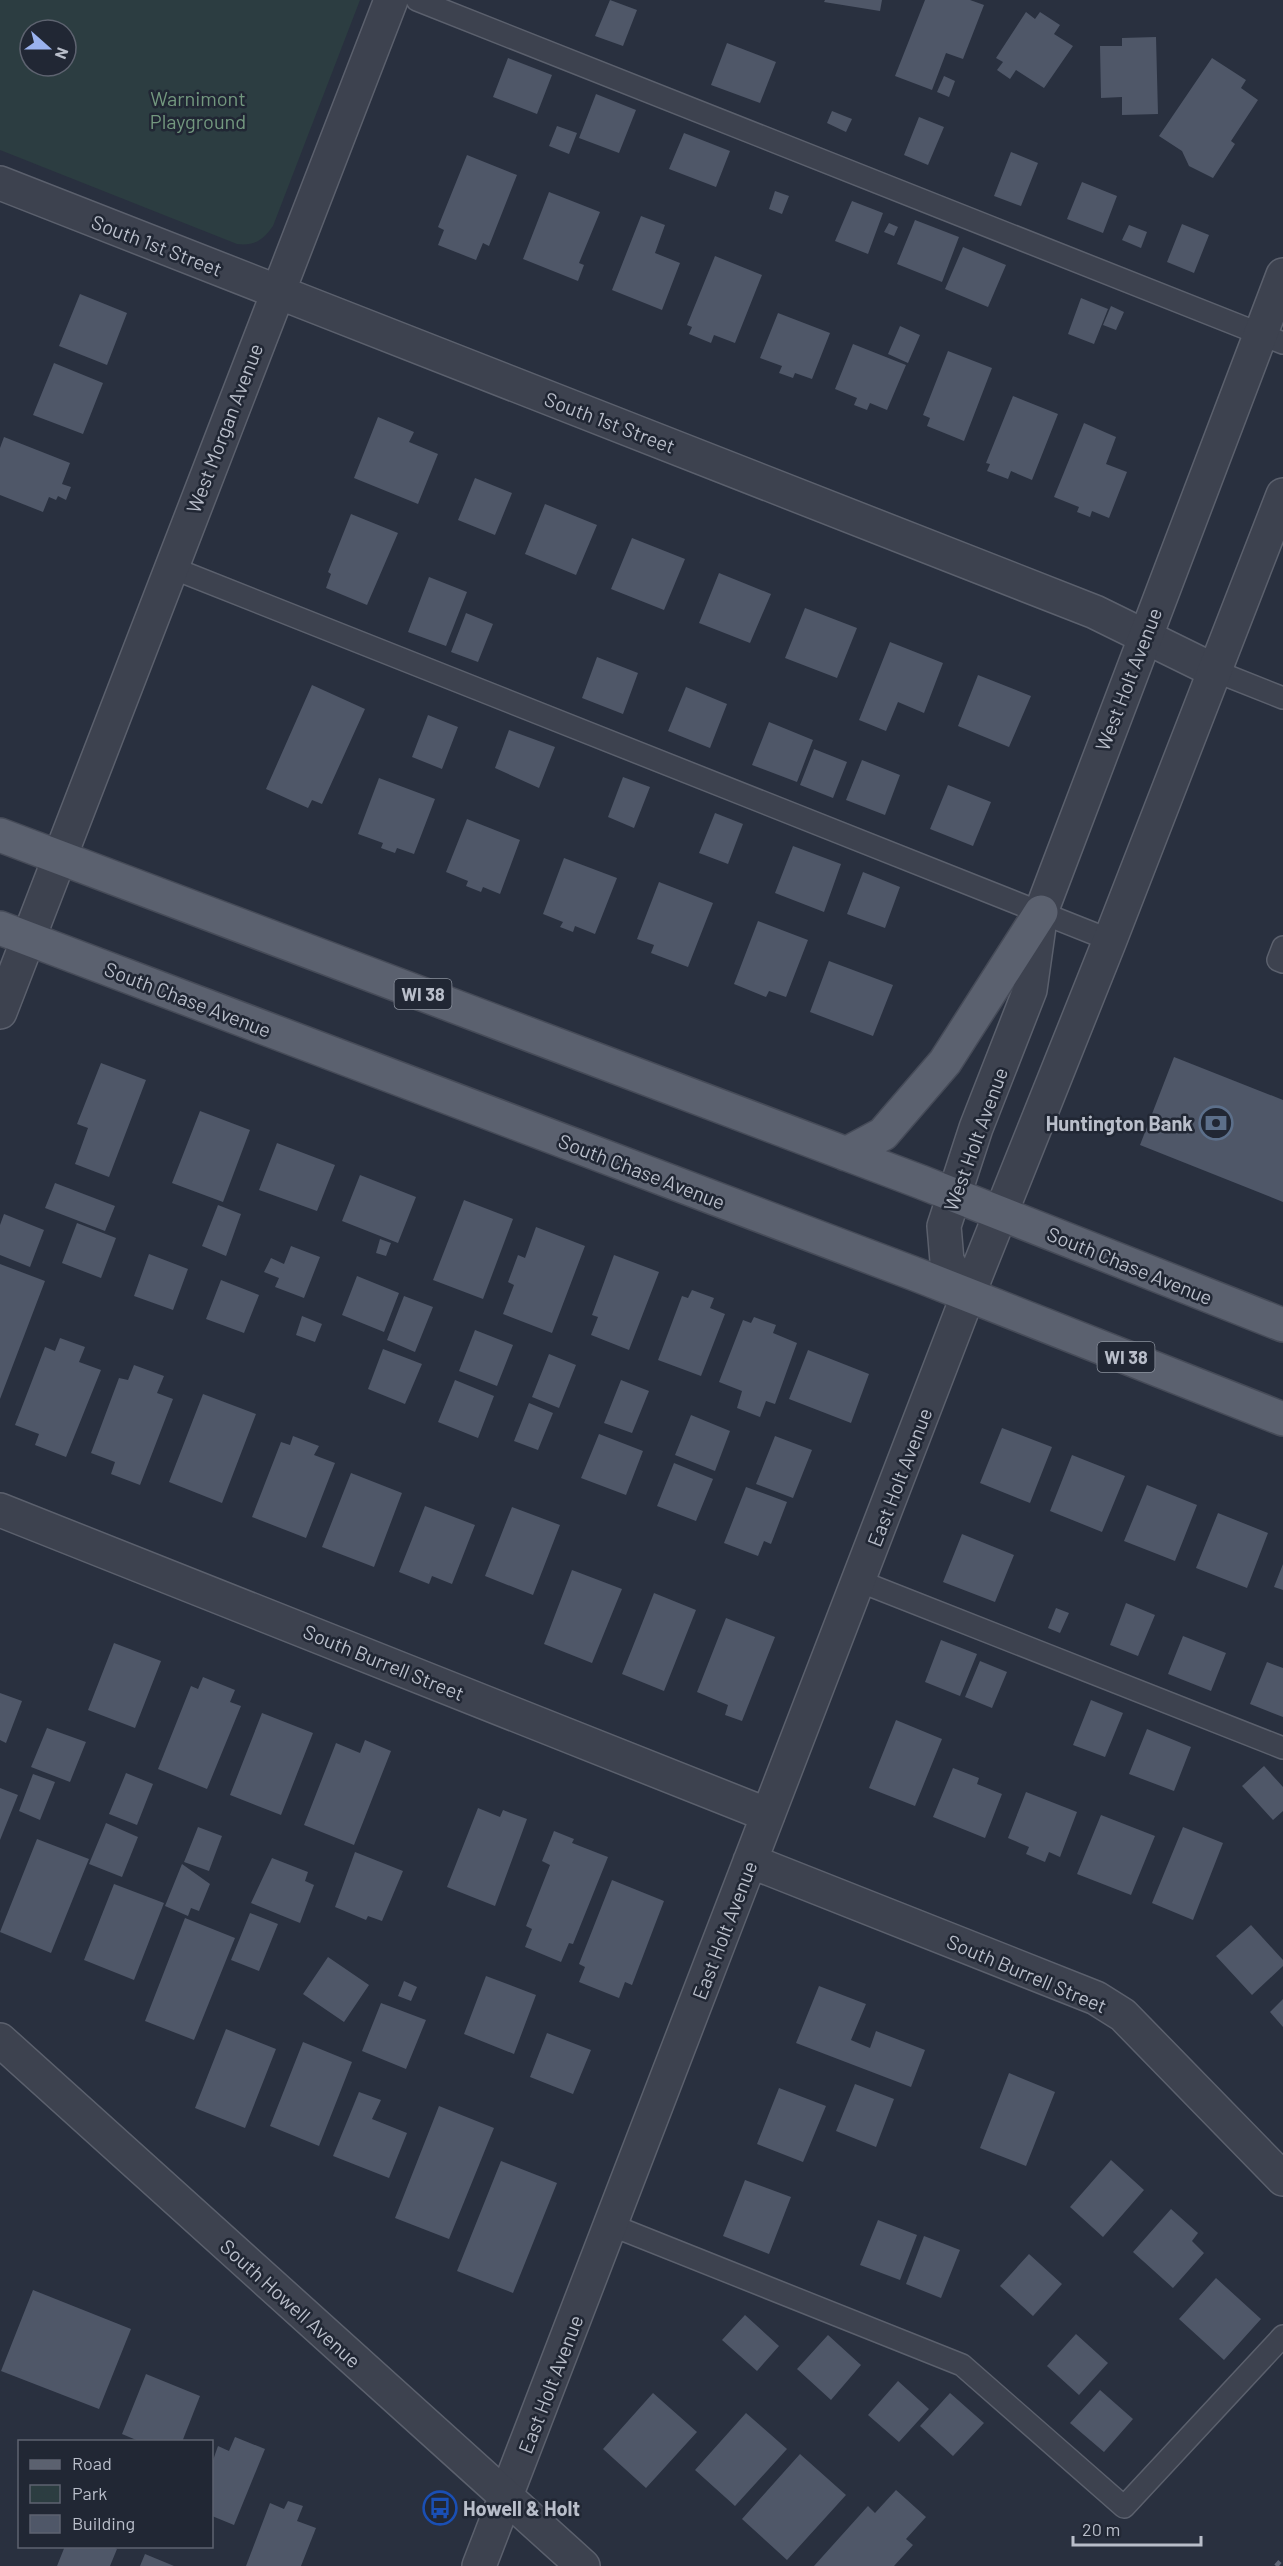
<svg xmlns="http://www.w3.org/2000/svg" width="1283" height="2566" viewBox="0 0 1283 2566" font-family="Barlow,sans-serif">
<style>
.green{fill:#2c3d41;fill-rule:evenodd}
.building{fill:#4f5768}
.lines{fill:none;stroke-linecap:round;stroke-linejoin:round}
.service-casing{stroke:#5b606d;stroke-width:24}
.minor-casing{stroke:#5b606d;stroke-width:36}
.tertiary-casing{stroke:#5b606d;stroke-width:36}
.primary-casing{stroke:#464b58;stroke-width:36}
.service{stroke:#3d424f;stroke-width:21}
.minor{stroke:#3d424f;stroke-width:33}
.tertiary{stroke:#3d424f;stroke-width:33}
.primary{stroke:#5b616f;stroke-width:33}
.rail{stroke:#5f6676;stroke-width:4.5;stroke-dasharray:6 6;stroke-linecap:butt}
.labels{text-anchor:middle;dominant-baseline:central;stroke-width:5;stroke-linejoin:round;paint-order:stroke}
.shield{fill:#212734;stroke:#8b919d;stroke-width:1.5}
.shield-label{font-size:18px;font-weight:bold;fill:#b9beca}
.park-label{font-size:20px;fill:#73987f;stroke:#212734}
.street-label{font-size:20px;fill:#b9beca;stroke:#212734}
.poi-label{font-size:20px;font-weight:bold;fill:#b9beca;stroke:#212734;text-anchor:end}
</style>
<rect width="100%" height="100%" fill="#29303f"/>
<path class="green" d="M0,0H360L273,226C263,240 255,246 237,244L0,150ZM30,30H66V66H30Z"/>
<path class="building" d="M610,0L637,10L623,46L595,36Z
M825,0H882L880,11L824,2Z
M925,0H970L984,5L963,59L946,53L932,90L895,76Z
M1026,12L1035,19L1040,12L1060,25L1054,34L1073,46L1044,88L1016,70L1010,79L997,70L1003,62L996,58Z
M1156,37L1158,114L1122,115V97L1101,98L1100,46H1122V38Z
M727,43L776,62L760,103L711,85Z
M508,58L552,75L537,114L493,97Z
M1212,58L1246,80L1241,88L1258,100L1231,141L1235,144L1213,178L1189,166L1182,151L1159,136Z
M944,76L955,81L949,97L937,92Z
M596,94L636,110L619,153L579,138Z
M832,111L852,119L846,132L827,123Z
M919,117L944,127L928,165L904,155Z
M557,126L577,133L569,154L549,146Z
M684,133L730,151L716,187L669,169Z
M1011,152L1038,163L1021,206L994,196Z
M467,155L517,175L489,246L483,243L476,260L438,245L444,230L438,227Z
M1082,182L1117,196L1103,233L1067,219Z
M775,191L789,196L782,214L769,209Z
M549,192L600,212L579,263L584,265L578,281L523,259Z
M852,201L883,213L868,254L835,241Z
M641,216L665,225L655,253L680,263L662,310L612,290Z
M915,220L959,237L942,282L897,264Z
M889,223L898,227L894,236L884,232Z
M1182,224L1209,235L1194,273L1167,262Z
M1129,225L1147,232L1141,248L1122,240Z
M963,247L1006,265L988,307L945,289Z
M715,256L762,275L735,343L714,335L711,343L689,334L692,327L687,325Z
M80,294L127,313L107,365L59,346Z
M1081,298L1108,309L1094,344L1068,334Z
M1111,306L1124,312L1116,330L1103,325Z
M778,313L830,333L812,379L795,373L793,378L779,373L782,366L760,358Z
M900,326L920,335L908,363L888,354Z
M853,344L906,365L887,410L870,403L867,410L854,405L857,398L835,389Z
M948,351L992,368L964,441L927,426L930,418L923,415Z
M54,363L103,383L83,434L33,415Z
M1013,396L1058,414L1032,480L1011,471L1008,479L987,471L990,464L986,463Z
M378,417L414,432L409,442L438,454L418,504L354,478Z
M1084,423L1116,437L1106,464L1127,472L1109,518L1092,511L1090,517L1077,512L1079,507L1054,497Z
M4,437L70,463L62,484L71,487L66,500L58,496L56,500L49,497L43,512L0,495V448Z
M475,478L512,493L495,535L458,520Z
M545,504L597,525L576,575L525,554Z
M351,514L398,533L367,605L326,588L331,574L328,572Z
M632,538L685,559L664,610L611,589Z
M719,573L771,594L750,643L699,623Z
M429,577L467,592L446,646L408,632Z
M805,608L857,628L837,678L785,658Z
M466,613L493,624L478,662L451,652Z
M890,642L943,663L924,713L898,702L886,731L859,720Z
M597,657L638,673L623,714L582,698Z
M978,675L1031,696L1009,747L958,726Z
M312,685L365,709L322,804L312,800L308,808L266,789Z
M686,687L727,704L710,748L668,731Z
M428,715L458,727L442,769L412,757Z
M769,722L813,740L797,782L752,765Z
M509,730L555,747L539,788L495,768Z
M814,749L847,762L833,798L800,785Z
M862,760L900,775L885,815L846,800Z
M623,777L650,787L634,828L608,817Z
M379,778L435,799L414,854L397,848L395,853L381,848L383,843L358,834Z
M948,785L991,802L973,846L930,829Z
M715,813L743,824L728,864L699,853Z
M467,819L520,840L500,894L483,887L481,892L466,886L468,881L446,872Z
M793,846L841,864L824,912L775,893Z
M564,858L617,878L595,934L575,926L573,932L560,927L563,922L543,914Z
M863,872L900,887L885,928L847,914Z
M659,882L713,903L688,967L651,953L654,945L637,939Z
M758,921L808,940L786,997L769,991L766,997L734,984Z
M829,961L893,985L873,1036L810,1012Z
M1174,1057L1283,1100V1202L1140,1145Z
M101,1063L146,1080L109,1177L75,1164L88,1128L77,1124Z
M200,1111L250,1130L223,1202L172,1183Z
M277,1143L335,1165L317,1211L259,1190Z
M360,1175L416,1197L398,1243L342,1221Z
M55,1183L115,1206L105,1231L45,1208Z
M464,1200L513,1219L483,1299L433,1280Z
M218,1205L241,1214L226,1256L202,1246Z
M4,1214L44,1230L30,1267L0,1255V1225Z
M77,1223L116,1238L101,1278L62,1263Z
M536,1227L585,1246L552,1333L503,1314L514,1285L508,1282L518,1255L525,1258Z
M380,1239L391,1243L386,1256L376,1253Z
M291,1246L320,1257L304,1298L275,1287L279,1278L264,1272L271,1258L284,1264Z
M149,1254L188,1269L173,1310L134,1296Z
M614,1255L659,1272L629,1350L591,1335L598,1317L592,1315Z
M0,1264L45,1281L0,1399Z
M357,1276L399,1293L384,1332L342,1315Z
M221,1280L259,1295L244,1333L206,1319Z
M692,1290L714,1298L710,1308L725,1314L701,1376L658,1360L682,1296L688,1298Z
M404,1296L433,1307L415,1352L387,1340Z
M302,1316L322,1324L315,1342L296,1335Z
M754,1317L776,1325L773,1333L797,1343L775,1404L766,1401L760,1417L737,1408L742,1391L719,1382L743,1320L751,1323Z
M475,1330L513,1345L497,1386L459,1371Z
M60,1338L85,1347L79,1362L101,1370L66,1457L35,1445L39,1434L15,1425L45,1347L55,1351Z
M383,1349L422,1364L405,1404L368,1389Z
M808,1350L869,1374L851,1423L789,1399Z
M549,1354L576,1365L559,1408L532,1397Z
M134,1365L164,1376L157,1393L173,1399L140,1485L111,1474L115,1462L91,1453L119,1378L128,1380Z
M455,1380L494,1396L478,1438L438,1422Z
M621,1380L649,1391L632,1433L604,1423Z
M203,1394L256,1414L222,1503L169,1482Z
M529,1403L553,1413L538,1450L514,1441Z
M691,1415L730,1431L715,1471L675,1455Z
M1002,1428L1052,1447L1030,1503L980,1483Z
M599,1434L643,1451L626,1495L581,1478Z
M293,1436L319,1446L314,1455L335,1463L306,1538L252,1517L281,1442L290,1445Z
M775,1436L812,1450L793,1498L756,1484Z
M1072,1455L1125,1476L1102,1532L1050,1511Z
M674,1463L713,1479L696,1521L657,1506Z
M351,1473L402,1493L374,1567L322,1547Z
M1147,1485L1197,1505L1175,1561L1124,1541Z
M746,1487L787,1502L771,1544L764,1541L758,1556L724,1543Z
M425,1506L475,1525L452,1584L432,1576L429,1584L399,1572Z
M512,1507L560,1525L533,1595L485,1576Z
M1218,1513L1268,1533L1247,1588L1196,1568Z
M962,1534L1014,1555L995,1602L943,1582Z
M1283,1564V1590L1274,1587Z
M572,1570L622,1589L592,1663L544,1644Z
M654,1593L696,1610L664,1691L622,1674Z
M1126,1603L1155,1615L1138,1656L1110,1645Z
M1056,1608L1069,1613L1060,1633L1048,1628Z
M726,1618L775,1637L742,1721L725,1715L728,1705L697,1692Z
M1183,1636L1226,1653L1211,1691L1168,1674Z
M941,1640L977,1654L960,1696L925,1682Z
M114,1643L161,1661L135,1728L88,1710Z
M980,1661L1007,1672L992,1708L965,1697Z
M1267,1662L1283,1668V1717L1250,1704Z
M203,1677L235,1690L230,1702L241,1706L207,1789L158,1769L191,1686L198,1689Z
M0,1693L22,1701L6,1743L0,1740Z
M1091,1700L1123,1713L1105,1757L1073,1745Z
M262,1713L313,1733L281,1815L230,1795Z
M896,1720L942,1739L915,1806L869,1788Z
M47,1728L86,1742L70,1782L31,1767Z
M1147,1729L1191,1747L1174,1791L1129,1774Z
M365,1740L391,1751L354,1845L304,1825L336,1743L360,1753Z
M1264,1766L1283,1787V1811L1273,1820L1242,1786Z
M953,1768L979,1778L977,1784L1002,1794L985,1838L933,1817Z
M126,1773L153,1784L137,1825L109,1814Z
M33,1774L55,1782L40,1820L19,1811Z
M0,1788L18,1795L0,1840Z
M1026,1792L1077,1812L1060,1857L1049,1852L1045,1862L1026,1854L1029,1847L1008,1838Z
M478,1808L500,1817L503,1810L527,1819L495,1906L447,1887Z
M1101,1815L1155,1836L1131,1895L1077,1874Z
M106,1823L138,1837L122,1877L89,1864Z
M198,1827L222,1836L209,1871L184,1862Z
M1183,1827L1223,1843L1193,1920L1152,1903Z
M554,1831L574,1839L572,1843L608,1857L573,1944L569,1943L561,1962L525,1947L532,1929L526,1926L550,1865L542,1861Z
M37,1839L89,1859L51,1953L0,1932Z
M355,1852L403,1871L382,1921L368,1916L366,1920L335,1907Z
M272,1858L308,1872L305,1881L314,1885L300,1923L251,1903Z
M182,1864L210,1884L199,1911L191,1908L188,1916L165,1906Z
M612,1880L664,1901L632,1985L625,1982L619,1998L579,1982L585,1967L579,1964Z
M114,1884L164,1903L134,1980L84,1960Z
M250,1913L278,1924L259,1971L231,1960Z
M185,1918L235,1938L194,2040L145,2021Z
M1251,1925L1283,1960V1966L1252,1995L1216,1956Z
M328,1957L369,1985L344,2022L303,1994Z
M486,1976L536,1995L514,2054L464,2034Z
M404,1981L417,1987L411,2001L398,1996Z
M819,1986L866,2004L851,2040L870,2048L876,2031L925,2050L911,2087L796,2043Z
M1283,1999V2027L1270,2012Z
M381,2003L426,2020L406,2069L362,2051Z
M226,2029L276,2049L245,2128L195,2108Z
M547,2033L591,2050L573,2094L530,2077Z
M303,2042L352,2062L319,2146L270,2126Z
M1009,2073L1055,2092L1026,2166L980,2148Z
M855,2084L894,2099L876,2147L836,2131Z
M779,2088L826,2106L803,2162L757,2144Z
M359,2092L381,2100L372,2119L407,2133L389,2178L333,2156Z
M439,2106L494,2128L449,2239L395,2218Z
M1111,2160L1144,2190L1103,2237L1070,2207Z
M501,2161L557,2183L513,2293L457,2271Z
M745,2180L791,2197L769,2254L723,2236Z
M1171,2209L1198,2233L1192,2241L1204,2253L1173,2288L1133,2252Z
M878,2220L917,2235L900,2280L860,2265Z
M924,2236L960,2250L941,2298L906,2284Z
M1029,2254L1062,2284L1033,2316L1000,2286Z
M1216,2278L1261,2319L1224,2360L1179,2319Z
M33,2290L131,2329L99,2409L1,2371Z
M745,2315L779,2346L757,2371L722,2340Z
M1076,2334L1108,2363L1079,2395L1047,2366Z
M828,2335L861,2365L831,2400L797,2369Z
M146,2374L200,2396L182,2442H141L122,2434Z
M898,2381L929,2409L899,2442L868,2415Z
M1100,2390L1133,2419L1104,2452L1070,2423Z
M653,2393L697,2432L646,2488L603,2449Z
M950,2393L984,2423L953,2456L920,2426Z
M746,2413L787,2449L735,2506L695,2470Z
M235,2437L265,2449L234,2525L212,2516V2463L218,2446L229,2451Z
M800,2454L846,2495L787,2560L742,2519Z
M896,2490L926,2517L906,2539L913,2545L894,2566H814L868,2506L875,2513Z
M288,2501L303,2506L297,2521L316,2528L301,2566H246L270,2503L284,2509Z
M65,2546H111L117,2549L110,2566H57Z
M145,2554L174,2566H140Z"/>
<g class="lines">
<defs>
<path id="service" d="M417,0L1283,343
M170,567L1110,940
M1215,671L1283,698
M1283,947L1278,960L1283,962
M859,1581L1283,1748
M611,2225L962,2365L1124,2507L1283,2336"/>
<path id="minor" d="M0,183L1095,612L1215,671
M0,1012L391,0
M0,1510L768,1815
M750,1861L1096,1998L1123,2015L1283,2179
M479,2566L968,1295"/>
<path id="tertiary" d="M968,1295L947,1261L944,1226L976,1128L1030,990L1041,912L1283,275
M968,1295L1110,940L1283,495
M0,2040L583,2566"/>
<path id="primary" d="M0,835L921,1182L1283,1325
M0,928L915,1274L1283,1419
M846,1154L883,1134L945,1062L1041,912"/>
</defs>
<use href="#service" class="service-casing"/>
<use href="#minor" class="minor-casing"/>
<use href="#tertiary" class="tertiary-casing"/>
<use href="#primary" class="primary-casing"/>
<use href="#service" class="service"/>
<use href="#minor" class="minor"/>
<use href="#tertiary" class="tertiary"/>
<use href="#primary" class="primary"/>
<path class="rail" d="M1276,2566L1283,2558"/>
</g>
<defs>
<symbol id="bank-ring" viewBox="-11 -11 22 22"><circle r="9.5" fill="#212734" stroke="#5c6f8a" stroke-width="1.5"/><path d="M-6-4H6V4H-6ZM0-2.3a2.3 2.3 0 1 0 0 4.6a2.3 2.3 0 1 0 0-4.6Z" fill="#5c6f8a"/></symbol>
<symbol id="bus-ring" viewBox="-11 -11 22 22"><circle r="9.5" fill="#212734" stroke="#1a4fb4" stroke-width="1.5"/><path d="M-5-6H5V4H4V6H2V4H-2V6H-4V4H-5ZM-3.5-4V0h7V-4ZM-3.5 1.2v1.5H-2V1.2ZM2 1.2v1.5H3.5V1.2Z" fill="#1a4fb4"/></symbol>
</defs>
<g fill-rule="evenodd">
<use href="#bank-ring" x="1197" y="1104" width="38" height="38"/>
<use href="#bus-ring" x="421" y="2489" width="38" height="38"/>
</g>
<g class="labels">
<g class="shield">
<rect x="394.5" y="979" width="57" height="30" rx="4.5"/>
<rect x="1097.5" y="1342" width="57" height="30" rx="4.5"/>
</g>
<g class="shield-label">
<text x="423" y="994">WI 38</text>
<text x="1126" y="1357">WI 38</text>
</g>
<g class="park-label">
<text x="198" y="98">Warnimont<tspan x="198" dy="23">Playground</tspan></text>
</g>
<g class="street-label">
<text transform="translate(157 245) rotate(21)">South 1st Street</text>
<text transform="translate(610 422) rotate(21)">South 1st Street</text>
<text transform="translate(224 428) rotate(-69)">West Morgan Avenue</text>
<text transform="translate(1128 679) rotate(-69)">West Holt Avenue</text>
<text transform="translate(188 999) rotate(21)">South Chase Avenue</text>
<text transform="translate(975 1139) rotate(-70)">West Holt Avenue</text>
<text transform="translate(642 1171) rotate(21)">South Chase Avenue</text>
<text transform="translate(1130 1265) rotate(22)">South Chase Avenue</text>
<text transform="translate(899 1477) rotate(-69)">East Holt Avenue</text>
<text transform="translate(384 1662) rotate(22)">South Burrell Street</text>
<text transform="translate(724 1930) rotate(-69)">East Holt Avenue</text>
<text transform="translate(1027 1973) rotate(23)">South Burrell Street</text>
<text transform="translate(291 2303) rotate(42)">South Howell Avenue</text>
<text transform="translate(550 2384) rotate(-69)">East Holt Avenue</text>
</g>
<g class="poi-label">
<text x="1193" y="1123">Huntington Bank</text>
<text x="463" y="2508" text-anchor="start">Howell &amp; Holt</text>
</g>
</g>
<rect x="18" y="2440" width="195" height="108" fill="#212734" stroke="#5e6370" stroke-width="1.5"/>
<rect x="30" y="2460" width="30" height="9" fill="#5b616f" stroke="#5e6370" stroke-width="1.5"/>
<text x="72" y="2470" font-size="18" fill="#b9beca">Road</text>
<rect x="30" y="2485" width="30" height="18" fill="#2c3d41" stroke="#5e6370" stroke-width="1.5"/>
<text x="72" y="2500" font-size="18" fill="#b9beca">Park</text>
<rect x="30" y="2515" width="30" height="18" fill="#4f5768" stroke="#5e6370" stroke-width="1.5"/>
<text x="72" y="2530" font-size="18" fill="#b9beca">Building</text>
<g transform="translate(48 48) rotate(111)"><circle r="28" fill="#212734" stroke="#5e6370" stroke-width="1.5"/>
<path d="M0-4.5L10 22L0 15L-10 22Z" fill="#9ab2ee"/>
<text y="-9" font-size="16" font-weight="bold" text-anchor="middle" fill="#b9beca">N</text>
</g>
<path d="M1073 2536v9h128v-9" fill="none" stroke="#b9beca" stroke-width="3"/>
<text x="1082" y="2536" font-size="18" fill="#b9beca" stroke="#212734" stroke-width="4.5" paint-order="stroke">20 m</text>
</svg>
